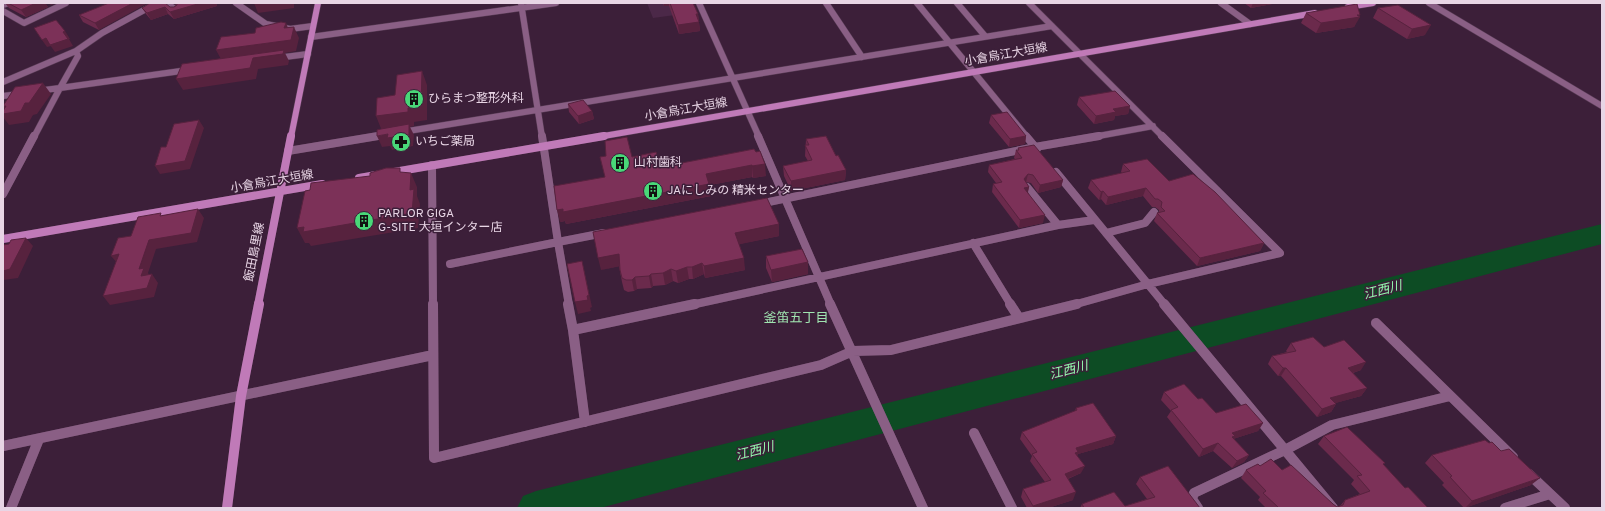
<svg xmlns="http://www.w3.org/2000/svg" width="1605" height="511" viewBox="0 0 1605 511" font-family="Overpass,'Noto Sans JP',sans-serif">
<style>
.built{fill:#4b2848}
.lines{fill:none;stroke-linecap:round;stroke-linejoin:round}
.river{fill:#0d4c24;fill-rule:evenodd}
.street-far2-casing{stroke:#583c55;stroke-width:7}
.street-far1-casing{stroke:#583c55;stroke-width:8}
.street-casing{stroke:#583c55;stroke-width:10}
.secondary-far2-casing{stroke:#583c55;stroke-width:7}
.secondary-far1-casing{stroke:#583c55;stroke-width:8}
.secondary-casing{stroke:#583c55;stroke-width:10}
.street-far2{stroke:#8a5f85;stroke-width:6}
.street-far1{stroke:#8a5f85;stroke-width:8}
.street{stroke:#8a5f85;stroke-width:10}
.secondary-far2{stroke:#c07ab8;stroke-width:6}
.secondary-far1{stroke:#c07ab8;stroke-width:8}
.secondary{stroke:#c07ab8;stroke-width:10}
.wall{fill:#6b2a4c}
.shaded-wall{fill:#57223e}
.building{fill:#7c3158;stroke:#57223e}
.labels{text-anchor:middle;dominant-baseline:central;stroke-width:3;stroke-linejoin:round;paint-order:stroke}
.street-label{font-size:12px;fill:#e8d5e5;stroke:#3c1f39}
.poi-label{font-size:12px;fill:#e8d5e5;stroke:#3c1f39;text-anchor:start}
.water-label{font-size:13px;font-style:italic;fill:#93faad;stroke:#3c1f39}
.neighbourhood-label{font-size:13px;fill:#a0e4b0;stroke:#3c1f39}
</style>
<rect width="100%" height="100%" fill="#3c1f39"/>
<path class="built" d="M647,3H693L697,12L653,18Z"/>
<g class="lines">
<path class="river" d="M1602,224V244L600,508H517L523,496L536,491Z"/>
<defs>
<path id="street-far2" d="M167,3L176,10
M236,3L266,24L290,29L313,26
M521,3L542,137
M699,3L759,137
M826,3L862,57
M917,3L1027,137
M957,3L985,36
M1029,3L1163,137
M1221,3L1250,24
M1429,3L1602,106
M3,5L9,3
M3,11L24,23L66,3
M311,37L556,3
M277,58L308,54
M3,82L76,51L102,33L157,3
M37,91L60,88L78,56L76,51
M3,96L19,94
M402,132L1052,26
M34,137L60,88L188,70
M372,137L388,134
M1093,137L1153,126"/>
<path id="street-far1" d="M542,136L558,242L604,233
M758,136L831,305
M1026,136L1037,149
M288,151L378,136
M432,165L433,305
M1056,172L1165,305
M1027,187L1058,225L1094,220
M3,194L34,136
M759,204L1035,147L1099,136
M1106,233L1145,223L1154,212
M973,243L1011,305
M450,264L558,242L569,305
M691,305L1058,225
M1073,305L1148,284L1280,253L1162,136"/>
<path id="street" d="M433,304L434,458L821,365L853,351L891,350L1077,304
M568,304L573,330
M830,304L923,508
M1010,304L1019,318
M1164,304L1333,508
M1376,323L1513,457
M585,422L573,330L695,304
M974,433L1012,508
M3,446L433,355
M1529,474L1565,508
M11,508L39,439
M1198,508L1192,499L1194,493L1285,450L1332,425L1450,396
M1505,508L1550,494"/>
<path id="secondary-far2" d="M1348,7L1373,3
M291,137L318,3
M598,137L1315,13"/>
<path id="secondary-far1" d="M359,178L604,136
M3,239L322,184
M258,305L291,136"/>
<path id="secondary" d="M227,508L241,396L259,304"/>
</defs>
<use href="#street-far2" class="street-far2-casing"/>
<use href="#street-far1" class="street-far1-casing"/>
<use href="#street" class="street-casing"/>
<use href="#secondary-far2" class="secondary-far2-casing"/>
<use href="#secondary-far1" class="secondary-far1-casing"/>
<use href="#secondary" class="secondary-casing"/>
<use href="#street-far2" class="street-far2"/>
<use href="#street-far1" class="street-far1"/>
<use href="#street" class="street"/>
<use href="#secondary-far2" class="secondary-far2"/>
<use href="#secondary-far1" class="secondary-far1"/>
<use href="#secondary" class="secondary"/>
</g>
<path class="wall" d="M5,3H45L48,7L26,17L9,8Z
M109,3L99,30L83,22L79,15Z
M174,3H216L217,6L174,19L168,14L151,20L146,14L142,8L174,7L176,5Z
M663,3H693L698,14L700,31L679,34L669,6H664Z
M1244,3H1272V4L1251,8Z
M1378,8L1425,35L1407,39L1373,18Z
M1306,13L1359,16L1354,27L1316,33L1301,23Z
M1079,97L1130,106L1128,114L1115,116L1114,120L1094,124L1077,105Z
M568,104L592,111L594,119L579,124L569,112Z
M991,115L1026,136L1025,144L1009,147L989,123Z
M806,139L836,156L846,170L845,180L791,191L784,176L783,166L808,161L805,156Z
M1018,148L1063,180L1061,187L1038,193L1031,183L1026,182L1029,187L1028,192L1043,223L1019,228L992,192L993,184L996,183L988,172L989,165L1015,159L1014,158L1016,150H1018Z
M754,149L766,176L753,178L752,177L710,185L711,196L566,224L565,221L560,222L605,177L600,157H632L661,167Z
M1123,164L1169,181L1264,243L1260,251L1197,266L1154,221L1157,213L1159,212V210L1155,207H1152L1143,196L1106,205L1101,199L1099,200L1088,188L1091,180L1122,173L1121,172Z
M779,224V236L739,244L745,270L705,278L704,274L693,279H689L678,283L673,281L665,285L653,286L651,288L637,289L634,291L628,292L624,290L622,282L619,266L601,270Z
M766,256L808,262V274L772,282L766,268Z
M1291,343L1324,347L1361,370L1353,373L1367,388L1361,396L1335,403L1336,404L1331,412L1317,417L1281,376H1278L1268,364L1272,356L1287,352L1286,351Z
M1164,392L1198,399L1216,413L1263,423L1258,431L1233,439L1249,455L1244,462L1232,468L1213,451L1199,457L1167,417L1171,411L1161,400Z
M1076,408L1116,436L1113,444L1078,454L1077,456L1081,473L1068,479L1073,500L1048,508H1027L1021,497L1023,489L1045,482L1030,461L1032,456L1020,439L1022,432L1075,411Z
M1324,436L1383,465L1405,488L1428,508H1266L1258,500L1260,497L1241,478L1246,470L1260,466L1282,470L1333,504L1337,507L1340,506L1345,500L1360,494L1351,484L1354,480L1318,444Z
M1489,443L1501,451L1531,485L1464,508L1442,485L1444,483L1425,463L1432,455Z
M1140,477L1200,508H1080L1082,504L1125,506L1147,499L1136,484Z"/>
<path class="shaded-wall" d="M36,3H45L48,7L26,17L21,10Z
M49,3H56L51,5Z
M133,3H148L99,30L95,23Z
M201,3H216L217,6L174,19L170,12Z
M254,3H294V8L258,13Z
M664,3H669V6H664Z
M1253,3H1272V4L1251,8Z
M165,7L168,14L151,20L147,13Z
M696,14H698L700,31L679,34L678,25Z
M1360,15L1359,17H1360L1354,27L1316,33L1321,23Z
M286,23L290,33L284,28Z
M1431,25L1425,35L1407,39L1412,29Z
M294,27L299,38L296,51L285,53L289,61L288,65L258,69L256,79L183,90L176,79L253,58L222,61L216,50Z
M65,31L70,39H69L73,46L55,52L50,45L63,32Z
M46,38L51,46L47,47L42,40Z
M422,71L427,85V120L414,122V126L410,127L414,135L413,146L392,150L390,146L382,147L377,136L388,134L409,135L382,131L376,116L408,108Z
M43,83L51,94L37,114L33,115L29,122L9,125L3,117V114L7,113L3,106L25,103Z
M1130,106L1128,114L1115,116L1114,120L1094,124L1096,116L1113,109Z
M592,111L594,119L579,124L578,116Z
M199,120L204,128L190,169L160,174L155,166Z
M1026,136L1025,144L1009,147L1010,139Z
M765,164L766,176L753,178L752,166Z
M752,165V177L710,185L711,196L566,224L565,221L560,222L557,210L706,174Z
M846,170L845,180L791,191V181Z
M411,173L417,187V196L420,204L418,228L311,246L309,243H305L297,228L410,190Z
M1028,174L1026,182L1022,187L1024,179Z
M1063,180L1061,187L1038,193L1040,185Z
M1029,187L1027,195L1024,188Z
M1146,188L1143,196L1106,205L1108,197Z
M1103,191L1101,199L1099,200L1101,192Z
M198,209L204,218L197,242L156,249L148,273L151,277L141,276L139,269L149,240Z
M1045,215L1043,223L1019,228L1020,220Z
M779,224V236L736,245L735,233Z
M26,238L33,246L18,278L3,280V271Z
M1264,243L1260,251L1197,266L1200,258Z
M119,254L118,264L111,256Z
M619,254L621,266L601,270L598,258Z
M744,258L745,270L705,278L704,266Z
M582,261L592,307L590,308L587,296Z
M808,262V274L772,282L771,270Z
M702,263L704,274L693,279L692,267Z
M687,267L689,279L678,283L676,271Z
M671,269L673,281L665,285L663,273Z
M152,274L158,283L154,297L110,305L103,296Z
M651,274L653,286L651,288L649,276Z
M635,277L637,289L634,291L632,280Z
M588,300L591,311L578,314L575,302Z
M1366,362L1361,370L1343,376L1348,368Z
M1283,368H1286L1281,376H1278Z
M1367,388L1361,396L1325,406L1330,398Z
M1336,404L1331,412L1317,417L1322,409Z
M1263,423L1258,431L1233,439L1230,443L1232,433Z
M1116,436L1113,444L1078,454L1075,460L1076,448Z
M1218,443L1213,451L1199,457L1203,449Z
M1249,455L1244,462L1232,468L1237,461Z
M1085,466L1081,473L1062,481L1065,474Z
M1540,478L1531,485L1465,508L1472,501Z
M1076,492L1073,500L1048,508H1032L1033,506Z"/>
<path class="building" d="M8,3H36L21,10Z
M109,3H133L95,23L79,15Z
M150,3H165L170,7H174L177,5V3H201L170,12L165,7L147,13L142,8Z
M670,3H693L698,14H696L699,22L678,25Z
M1357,4L1360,15H1357L1360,17L1321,23L1306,13Z
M1398,5L1431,25L1412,29L1378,8Z
M56,20L65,31L63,32L68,39L50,45L46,38L42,40L34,28Z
M281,22L286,23L284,28L294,27L291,40L216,50L221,37L255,33L256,28Z
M284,50L283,54L253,58L250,68L176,79L182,64Z
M422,71L421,106L408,108V112L376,116L377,98L395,95L397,75Z
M43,83L29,103H25L21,111L3,114V111L6,106H3L15,87Z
M1115,91L1130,106L1113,109L1116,112L1096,116L1079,97Z
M583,100L592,111L578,116L568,104Z
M1007,112L1026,136L1010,139L991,115Z
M199,120L185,161L155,166L161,147H166L174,124Z
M409,124V135L387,138L388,134L377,136V130L381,129Z
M826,136L836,156L838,155L846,170L791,181L783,166L812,160L805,145H809L806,139Z
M627,137L632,157L656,152L661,167L754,149L756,152L760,151L765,164L752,166V165L706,174L709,184L563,212V209L557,210L554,186L605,177L600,157L606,156L605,141Z
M1034,145L1063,180L1040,185L1033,175L1028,174L1024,179L1029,187L1024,188L1045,215L1020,220L993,184L1002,182L989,165L1022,158L1016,150H1019L1018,148Z
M1147,159L1169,181L1193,174L1215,192L1264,243L1200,258L1157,213L1165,211L1161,207L1162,202L1158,199H1155L1146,188L1108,197L1103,191L1101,192L1091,180L1130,171L1123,164Z
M386,168H400V172L411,173L410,190L414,189L412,213L303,232L304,227L297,228L305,191L310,190L311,183L370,176V173Z
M767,198L779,224L735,233L744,258L704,266L702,263L692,267H687L676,271L671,269L663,273L651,274L649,276L635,277L632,280H626L622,278L620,270L619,254L598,258L593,232Z
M198,209L191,233L149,240L139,269L144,268L141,276L152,274L147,288L103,296L119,254L111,256L118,238L131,236L138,217L161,213L160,216Z
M26,238L10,269L3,271V245L9,244L11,240Z
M802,249L808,262L771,270L766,256Z
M582,261L589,295L587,296L588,300L575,302L567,264Z
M1313,337L1324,347L1344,340L1366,362L1348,368L1367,388L1330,398L1336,404L1322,409L1286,368H1283L1272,356L1296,351L1291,343Z
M1184,384L1198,399L1202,398L1216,413L1246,404L1263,423L1232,433L1235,436L1232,437L1249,455L1237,461L1218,443L1203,449L1171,410L1178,407L1164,392Z
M1093,403L1116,436L1076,448L1078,452L1075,453L1085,466L1065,474L1076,492L1033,506L1023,489L1051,480L1032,454L1037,452L1022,432L1077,410L1076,408Z
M1347,427L1385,463L1383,464L1405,488L1408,487L1428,508H1279L1263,493L1266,491L1246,470L1258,464L1260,466L1271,459L1282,470L1291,465L1333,504L1337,507L1343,505L1345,500L1370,491L1357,476L1362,475L1324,436Z
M1485,440L1489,443L1492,442L1501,451L1509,449L1540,478L1472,501L1450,477L1452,476L1432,455Z
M1168,466L1200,508H1084L1082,504L1114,492L1125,506L1155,497L1140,477Z"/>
<defs>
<symbol id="building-disc" viewBox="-11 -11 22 22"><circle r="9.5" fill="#49d778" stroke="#3c1f39"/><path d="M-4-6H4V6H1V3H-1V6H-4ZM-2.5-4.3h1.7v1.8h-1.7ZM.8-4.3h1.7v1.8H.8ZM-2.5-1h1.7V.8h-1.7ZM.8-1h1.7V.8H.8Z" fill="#111"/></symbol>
<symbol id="pharmacy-disc" viewBox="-11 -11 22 22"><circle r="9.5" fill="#49d778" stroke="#3c1f39"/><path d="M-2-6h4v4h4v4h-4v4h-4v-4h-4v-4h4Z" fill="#111"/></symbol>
</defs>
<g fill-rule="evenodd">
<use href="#building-disc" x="403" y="88" width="22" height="22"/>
<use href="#pharmacy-disc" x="390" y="131" width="22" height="22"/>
<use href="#building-disc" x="609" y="152" width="22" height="22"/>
<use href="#building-disc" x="642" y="180" width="22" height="22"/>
<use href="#building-disc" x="353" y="210" width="22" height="22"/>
</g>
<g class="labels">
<g class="street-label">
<text transform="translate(1006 55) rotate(-10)">小倉烏江大垣線</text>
<text transform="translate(686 110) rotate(-10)">小倉烏江大垣線</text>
<text transform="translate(272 182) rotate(-10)">小倉烏江大垣線</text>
<text transform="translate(255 252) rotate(-79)">飯田島里線</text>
</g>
<g class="poi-label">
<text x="428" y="99">ひらまつ整形外科</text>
<text x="415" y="142">いちご薬局</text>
<text x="634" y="163">山村歯科</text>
<text x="667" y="191">JAにしみの 精米センター</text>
<text x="378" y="214">PARLOR GIGA<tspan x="378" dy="14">G-SITE 大垣インター店</tspan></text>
</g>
<g class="water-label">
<text transform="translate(1383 291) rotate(-14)">江西川</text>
<text transform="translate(1069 371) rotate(-14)">江西川</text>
<text transform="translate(755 452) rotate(-14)">江西川</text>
</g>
<g class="neighbourhood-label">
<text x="796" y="319">釜笛五丁目</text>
</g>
</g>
<rect width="1605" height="511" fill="none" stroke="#e8d5e5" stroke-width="8"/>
</svg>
